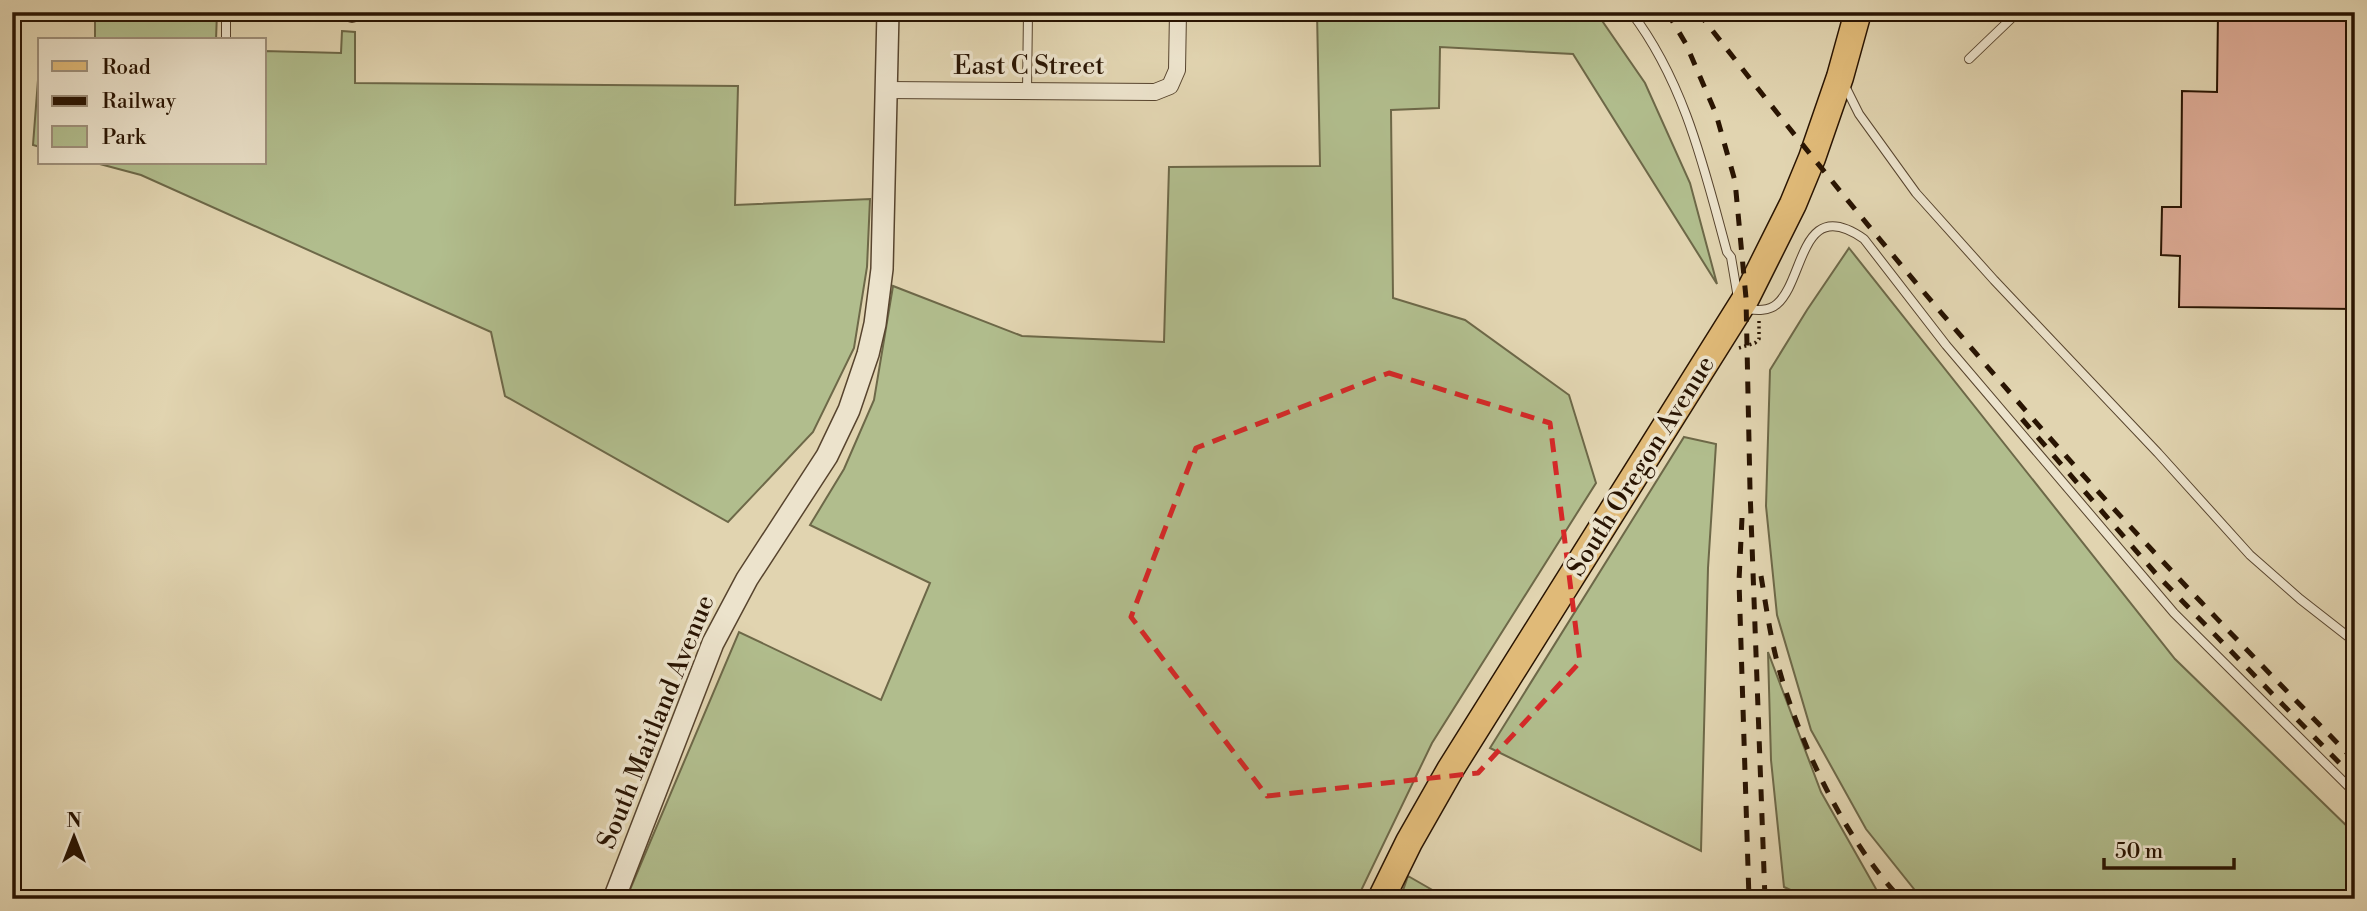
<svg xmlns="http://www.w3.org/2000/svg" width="2367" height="911" viewBox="0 0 2367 911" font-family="'Libre Bodoni',serif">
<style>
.green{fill:#b1bd8d;stroke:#6d6848;stroke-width:2}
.building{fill:#deac97;stroke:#291402;stroke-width:2}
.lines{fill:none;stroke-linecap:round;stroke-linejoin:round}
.service-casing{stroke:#57442e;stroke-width:10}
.minor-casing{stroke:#57442e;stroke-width:18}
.tertiary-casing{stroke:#57442e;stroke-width:24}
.primary-casing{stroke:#291402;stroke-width:29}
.path{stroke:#291402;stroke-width:3.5;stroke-dasharray:2 3.5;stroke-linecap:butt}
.service{stroke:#ece3cc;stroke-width:8}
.minor{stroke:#ece3cc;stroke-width:16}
.tertiary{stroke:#ece3cc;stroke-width:21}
.primary{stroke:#e0ba78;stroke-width:26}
.rail{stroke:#291402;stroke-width:5;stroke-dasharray:12 12;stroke-linecap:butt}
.marked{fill:none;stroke:#d62828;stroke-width:5;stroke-dasharray:14 9;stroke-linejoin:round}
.labels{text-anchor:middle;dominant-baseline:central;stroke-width:7;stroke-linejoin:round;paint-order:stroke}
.street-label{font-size:26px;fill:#291402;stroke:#ece3cc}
</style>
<rect width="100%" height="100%" fill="#e1d4b0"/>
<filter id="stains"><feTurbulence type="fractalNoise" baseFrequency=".00286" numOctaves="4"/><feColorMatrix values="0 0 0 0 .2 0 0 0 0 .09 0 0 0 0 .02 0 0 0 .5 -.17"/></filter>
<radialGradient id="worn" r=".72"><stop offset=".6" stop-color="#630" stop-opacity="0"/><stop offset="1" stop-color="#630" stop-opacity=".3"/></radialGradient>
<path class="green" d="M95,12H217L216,40H95Z
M1317,12H1596L1645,83L1690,183L1717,284L1573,54L1440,47L1439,108L1391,110L1393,298L1465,320L1569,395L1596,483L1432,743L1357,899H626L739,632L881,700L930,583L810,525L844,469L874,400L893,286L1022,336L1164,342L1169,167L1320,166Z
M342,31L355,32V83L738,86L735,205L870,199L867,267L854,348L813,432L728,522L505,396L491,332L141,175L96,163H264V51L341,53Z
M39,67H40V147L33,145Z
M1849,248L2175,659L2355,834V899H1922L1866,829L1811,730L1777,615L1766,506L1770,370L1807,310Z
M1684,437L1716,444L1708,568L1701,851L1490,748Z
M1768,652L1821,792L1876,889L1884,899H1810L1784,887L1771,760Z
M1408,876L1448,899H1400Z"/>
<path class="building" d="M2218,12H2355V309L2179,307L2180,256L2161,255L2162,207H2181L2182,91L2217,92Z"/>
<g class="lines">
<defs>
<path id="service" d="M1631,12C1685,83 1704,168 1727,252L1731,257L1738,298
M226,40V12
M1969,59L2018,12
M1845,86L1859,114L1916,193L1994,280L2158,453L2250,555L2300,599L2355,642
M1027,91L1028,12
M1745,309C1755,310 1768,312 1777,304C1805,280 1800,194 1864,239L1946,345L2174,613L2355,793"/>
<path id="minor" d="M352,14V12
M886,90L1155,92L1170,86L1177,70L1178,12"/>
<path id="tertiary" d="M614,899L713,643L747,579L827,456L849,410L868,354L875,324L882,269L888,12"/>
<path id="primary" d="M1381,899L1409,842L1450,770L1746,298L1793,204L1812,158L1840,77L1858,12"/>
</defs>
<use href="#service" class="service-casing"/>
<use href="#minor" class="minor-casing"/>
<use href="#tertiary" class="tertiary-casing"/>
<use href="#primary" class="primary-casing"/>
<path class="path" d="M1739,348L1755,343L1759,339V320"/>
<use href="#service" class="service"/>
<use href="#minor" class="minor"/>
<use href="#tertiary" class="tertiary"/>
<use href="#primary" class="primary"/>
<path class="rail" d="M1667,12L1686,44L1716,114L1735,181L1746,298L1750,490L1765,899
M1698,12C1818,167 1943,319 2074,465C2165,566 2260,664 2355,761
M2022,419L2157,575L2355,779
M1742,518L1739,581L1749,899
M1761,576C1766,605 1770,636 1778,665C1799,743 1845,840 1901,899"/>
</g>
<path class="marked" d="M1389,373L1550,423L1580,662L1478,773L1267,796L1131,617L1196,448Z"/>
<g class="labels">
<g class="street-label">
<text x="1029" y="66">East C Street</text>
<text transform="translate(1641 466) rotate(-58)">South Oregon Avenue</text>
<text transform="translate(656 722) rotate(-68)">South Maitland Avenue</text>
</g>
</g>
<rect width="2367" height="911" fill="none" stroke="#e1d4b0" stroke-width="42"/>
<rect x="14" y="14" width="2339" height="883" fill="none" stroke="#291402" stroke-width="3.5"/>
<rect x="21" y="21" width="2325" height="869" fill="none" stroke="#291402" stroke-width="2"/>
<rect x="38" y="38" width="228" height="126" fill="#ece3cc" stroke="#9e907b" stroke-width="2"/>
<rect x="52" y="61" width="35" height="10" fill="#e0ba78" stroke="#9e907b" stroke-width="2"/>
<text x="102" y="74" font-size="21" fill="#291402">Road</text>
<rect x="52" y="96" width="35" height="10" fill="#291402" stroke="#9e907b" stroke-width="2"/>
<text x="102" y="108" font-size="21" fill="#291402">Railway</text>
<rect x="52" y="126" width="35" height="21" fill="#b1bd8d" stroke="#9e907b" stroke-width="2"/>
<text x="102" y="144" font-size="21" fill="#291402">Park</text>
<g transform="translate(74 837)" stroke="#ece3cc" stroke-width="5" paint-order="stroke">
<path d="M0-5L12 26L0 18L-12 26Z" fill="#291402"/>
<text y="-10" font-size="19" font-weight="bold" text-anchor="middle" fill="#291402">N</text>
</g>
<path d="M2104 858v10h130v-10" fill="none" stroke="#291402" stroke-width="3.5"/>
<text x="2115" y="858" font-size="21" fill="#291402" stroke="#ece3cc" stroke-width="5" paint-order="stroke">50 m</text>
<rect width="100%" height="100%" filter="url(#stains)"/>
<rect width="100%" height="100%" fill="url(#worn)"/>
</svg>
